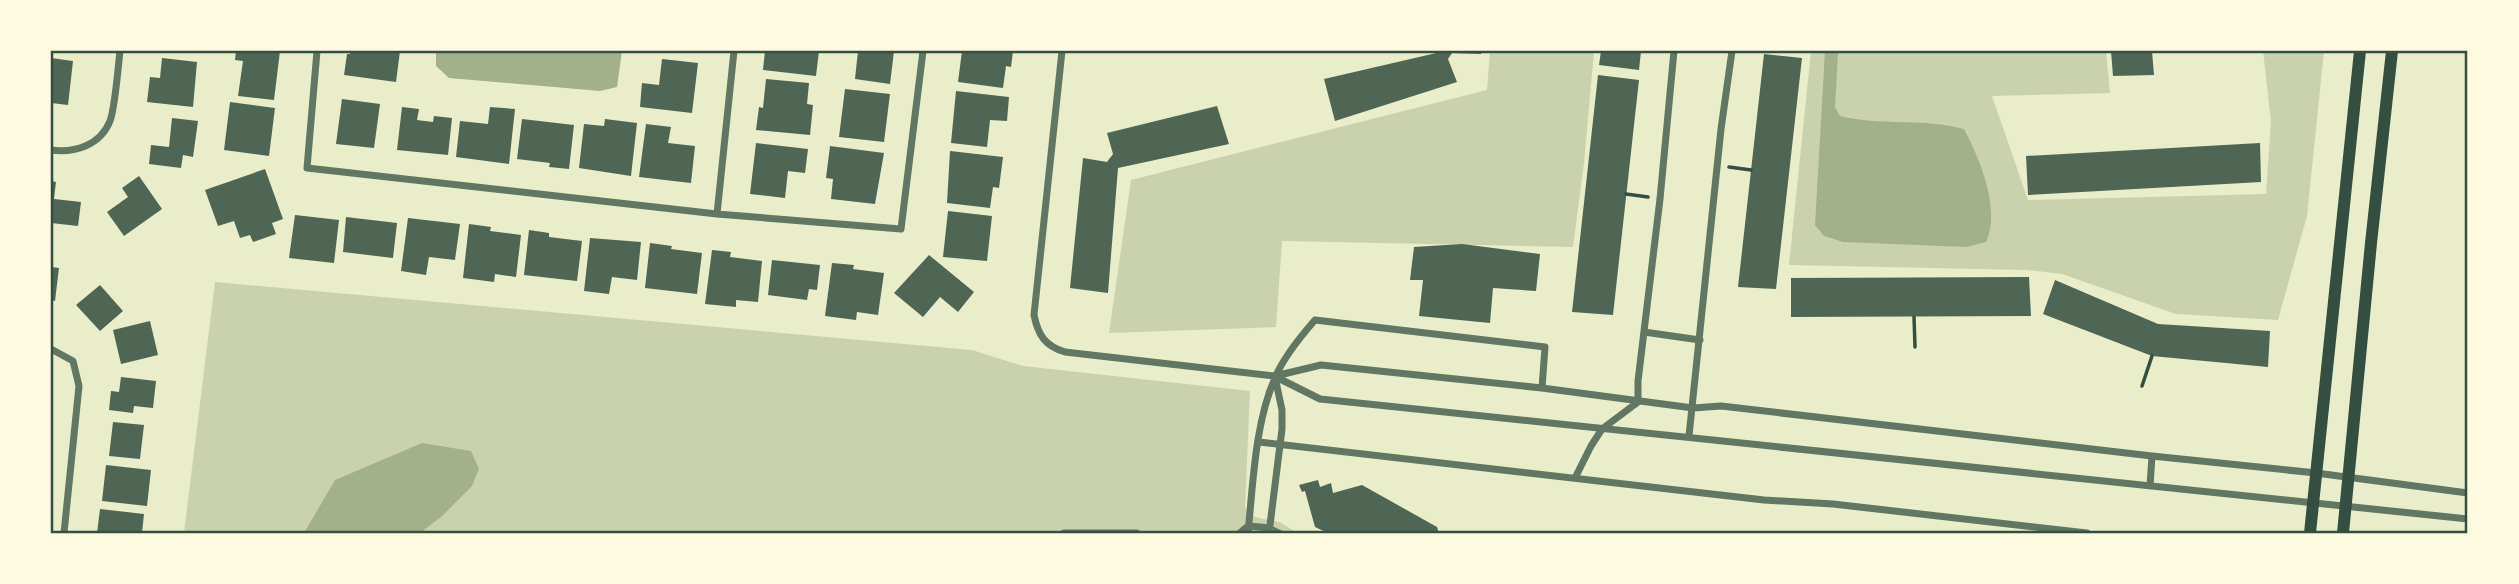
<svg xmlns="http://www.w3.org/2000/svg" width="2519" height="584" viewBox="0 0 2519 584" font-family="'DM Sans',sans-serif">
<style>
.green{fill:#cad2ad}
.water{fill:#a3b18a}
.building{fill:#4f6655}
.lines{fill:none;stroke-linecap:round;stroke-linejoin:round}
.path{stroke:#344e41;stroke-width:3.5}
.service{stroke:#617663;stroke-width:4.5}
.minor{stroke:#617663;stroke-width:7}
.secondary{stroke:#344e41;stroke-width:12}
.neatline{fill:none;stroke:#344e41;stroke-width:2.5}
</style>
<rect width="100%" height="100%" fill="#e9edc9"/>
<path class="green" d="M1490,51H1594L1584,163L1573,247L1282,241L1276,327L1109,333L1131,180L1487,90Z
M1811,51H2106L2110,93L1992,96L2028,200L2266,194L2271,121L2263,51H2324L2307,216L2278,320L2176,314L2062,274L2027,270L1789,265Z
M215,282L972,350L1023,366L1250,391L1245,507C1255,523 1267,517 1281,523C1287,526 1292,530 1297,533H184Z"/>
<path class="water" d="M436,51H622L617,87L600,91L449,78L436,66Z
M1825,51H1837L1838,54L1835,107L1840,116C1881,126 1924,118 1964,129C1980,159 2001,210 1986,242L1967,247L1843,242L1824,236L1815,225Z
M422,443L471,451L479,469L472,486L441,517L420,533H304L335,480Z"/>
<path class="building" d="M236,51H280L274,100L238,96L243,61L235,60Z
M350,51H400L396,82L344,75L347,54H350Z
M765,51H819L816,76L763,70Z
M858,51H894L890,84L855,79Z
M962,51H1013L1011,67L1006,66L1003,88L958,82Z
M1445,51H1482L1481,54L1452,53L1448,59L1457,82L1335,121L1324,79Z
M1601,51H1641L1639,70L1599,65Z
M2111,51H2152L2154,75L2113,76Z
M1764,54L1802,58L1776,289L1738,287Z
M51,58L73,61L68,105L51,103Z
M162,58L197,62L193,107L147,102L150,77L160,78Z
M662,59L698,63L692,113L640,107L642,83L659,85Z
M1598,75L1639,80L1613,315L1572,312Z
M766,79L809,83L807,104L813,105L810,135L756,130L759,107L763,108Z
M845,89L890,94L884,142L839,137Z
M956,91L1009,97L1007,121L990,120L987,147L951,143Z
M342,99L380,104L374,148L336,144Z
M230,102L275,108L269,156L224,150Z
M1217,106L1229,144L1118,168L1108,293L1070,288L1083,158L1107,162L1113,154L1107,133Z
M402,107L419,109L417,120L433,122L434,116L452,118L448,155L397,150Z
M490,107L515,109L509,164L456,157L460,121L488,124Z
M172,118L198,121L193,157L183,155L181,168L149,164L151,145L169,147Z
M522,119L574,125L569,169L549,167L550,163L517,159Z
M605,119L637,123L631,176L579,168L584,124L604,126Z
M646,124L671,127L668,143L695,146L691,183L639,177Z
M756,143L808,149L805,173L788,171L785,198L750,194Z
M2260,143L2261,182L2028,195L2026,156Z
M830,146L884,153L875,204L831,199L833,179L826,178Z
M950,151L1003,157L999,188L993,187L990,208L947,203Z
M265,169L283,219L272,223L276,234L253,242L250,235L240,238L234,221L218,226L205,190Z
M139,176L162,209L124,236L107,212L128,197L122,188Z
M51,181L56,182L54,199L81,202L78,226L51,223Z
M948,211L992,216L987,261L943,257Z
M295,215L339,220L334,263L289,258Z
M346,217L397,223L393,258L343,252Z
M408,218L460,224L455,260L429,257L426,275L401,271Z
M469,224L491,227L490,231L521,235L516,277L495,274L494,282L463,278Z
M529,230L549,233V237L582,241L577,281L524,275Z
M590,238L641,242L637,280L612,277L609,294L584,291Z
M650,243L672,246L671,249L702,253L697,294L645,288Z
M1462,244L1540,254L1536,291L1493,288L1490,323L1419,316L1423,280H1410L1414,247Z
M712,250L731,252L730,257L762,261L758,302L736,300V307L705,304Z
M929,255L974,292L958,312L940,297L923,317L894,293Z
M772,260L820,265L817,290L809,289L807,300L768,295Z
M832,263L854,265L853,269L884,273L878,315L857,312L856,320L825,316Z
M51,267L59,268L55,301L51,300Z
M2029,277L2031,316L1791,317V278Z
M2055,280L2158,324L2270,331L2268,367L2152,356L2043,314Z
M100,285L123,311L100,331L76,305Z
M150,321L158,355L121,364L113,330Z
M121,377L156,381L153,408L134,406L133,413L109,410L111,391L119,392Z
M113,422L144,425L140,459L109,456Z
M106,465L151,470L147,506L102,501Z
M1318,480L1320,487L1331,483L1333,493L1362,485L1437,527L1439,533H1328L1315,527L1305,491L1302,492L1299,485Z
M100,509L144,514L142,533H97Z"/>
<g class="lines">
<path class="path" d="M1729,167L1751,170
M1626,194L1648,197
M1914,317L1915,347
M2142,386L2152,356"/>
<path class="service" d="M1271,528L1282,533"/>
<path class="minor" d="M317,51L307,168L717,214L901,229L923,51
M1062,51L1034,315C1038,335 1045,346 1065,352L1275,376L1321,365L1542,388L1693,408L1721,406L2152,456L2316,473L2468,493
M51,150C74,153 100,146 110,121C115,108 118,68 120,51
M717,214L734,51
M1644,332L1700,340
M51,349L73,361L79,386L64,533
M1276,377L1320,399L2468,519
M1689,436L1721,129L1732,51
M1259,442L1764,500L1833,504L2087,533
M1575,478L1591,446L1602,429L1638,402V381L1660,199L1674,51
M2150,486L2152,456
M1064,533H1137
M1240,533L1248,526L1270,528
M1248,533C1253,484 1255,423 1275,378C1283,358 1301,336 1315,320L1545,347L1542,388
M1269,533L1282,429V410L1275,377"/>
<path class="secondary" d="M2310,533L2360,51
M2343,533L2371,243L2392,51"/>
</g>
<rect width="2519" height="584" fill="none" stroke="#fefae0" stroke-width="105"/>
<rect x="52" y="52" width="2414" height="480" class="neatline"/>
</svg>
